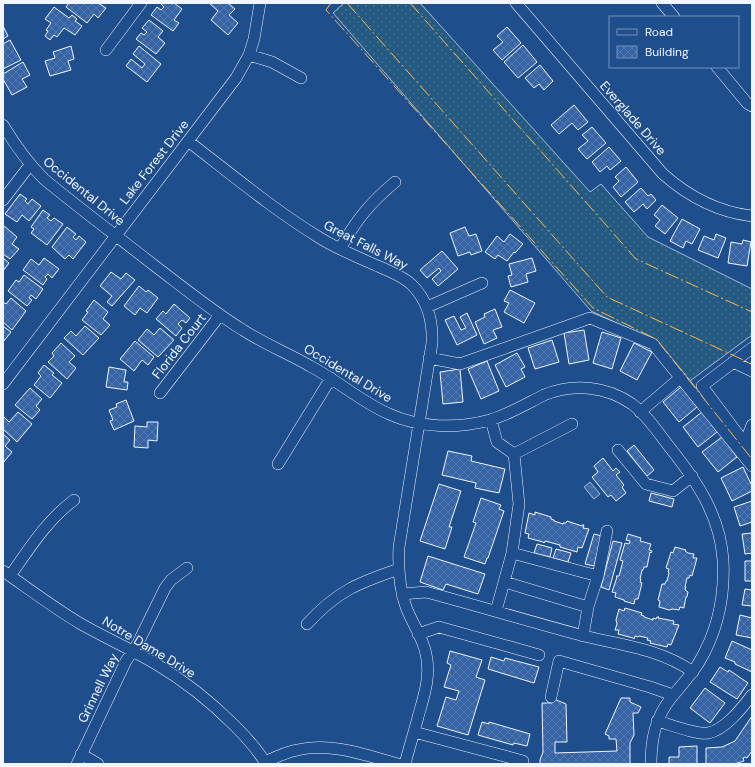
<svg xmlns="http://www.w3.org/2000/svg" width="755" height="767" viewBox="0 0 755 767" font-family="'DM Sans',sans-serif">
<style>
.grass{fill:url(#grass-dots);stroke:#a8bbd7}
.water{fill:url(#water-ripples);stroke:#a8bbd7}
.building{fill:url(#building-cross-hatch);stroke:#f2f6ff}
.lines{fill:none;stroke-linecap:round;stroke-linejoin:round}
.minor-casing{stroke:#f2f6ff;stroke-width:12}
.minor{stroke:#1f4e8c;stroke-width:11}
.power{stroke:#ffb74d;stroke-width:1;stroke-dasharray:14 3 2 3;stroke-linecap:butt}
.labels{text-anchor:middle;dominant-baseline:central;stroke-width:3;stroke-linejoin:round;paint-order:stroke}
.street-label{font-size:13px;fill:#f2f6ff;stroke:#1f4e8c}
</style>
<defs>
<pattern id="grass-dots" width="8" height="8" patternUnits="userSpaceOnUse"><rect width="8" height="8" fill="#245a82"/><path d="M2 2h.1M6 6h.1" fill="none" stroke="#447295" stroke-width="1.8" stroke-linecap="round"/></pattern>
<pattern id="water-ripples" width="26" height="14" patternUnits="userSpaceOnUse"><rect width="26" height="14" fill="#3b69a3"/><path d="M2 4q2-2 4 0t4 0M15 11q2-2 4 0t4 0" fill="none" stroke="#587fb1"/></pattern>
<pattern id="building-cross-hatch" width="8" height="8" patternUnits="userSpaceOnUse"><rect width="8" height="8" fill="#3563a3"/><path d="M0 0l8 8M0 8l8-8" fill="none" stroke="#537ab1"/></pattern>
</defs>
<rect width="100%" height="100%" fill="#1f4e8c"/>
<path class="grass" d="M344,3H420L590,192L601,184L648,237L752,289V335L683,386L653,340L591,311L333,13Z"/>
<path class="water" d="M590,482L600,494L594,499L584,487Z"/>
<path class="building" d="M69,3H84L85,4L86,3H98L106,8L98,18L94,14L87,23L66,7Z
M160,3H174L182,9L174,20L179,23L173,31L151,15L157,7L161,10L164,7Z
M209,3H228L235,9L229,15L238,23L228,35L211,20L218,11Z
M54,7L69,18L72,15L77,19L75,21L82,26L75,35L64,28L57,37L54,35L50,40L45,36L48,31L46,30L51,23L45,19Z
M149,20L163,31L158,37L165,43L156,54L136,39L141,33L144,35L147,32L142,28Z
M3,26L8,36L3,39Z
M507,27L521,43L502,60L493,50L503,42L497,36Z
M10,40L21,60L3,69V44Z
M523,45L537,62L518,78L504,62Z
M71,46L74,59L68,61L71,70L50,76L45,61L55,58L53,52Z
M139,46L161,64L147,82L126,66L131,59L142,68L145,64L133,54Z
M23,62L30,75L22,79L27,87L12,95L3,79V74Z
M540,65L553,81L544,90L539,84L534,88L525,78Z
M574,105L588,122L578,130L572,123L559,134L551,125Z
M592,127L606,143L587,159L578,149L588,141L582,135Z
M609,147L621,161L610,170L607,166L600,172L592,162Z
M626,167L638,182L621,197L613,187L619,181L615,177Z
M641,188L648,196L651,194L656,200L647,209L643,204L634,212L625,202Z
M20,194L27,199L25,201L28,204L32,199L41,206L29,221L22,215L17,222L5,214Z
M662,205L678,218L665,234L655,226L660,220L654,215Z
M43,210L50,215L47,218L51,221L54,218L63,224L47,245L31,233L34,229L31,227Z
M682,219L700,229L692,244L686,241L683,248L670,241Z
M3,225L17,237L12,244L19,249L10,259L3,254Z
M67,227L76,234L73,237L76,240L79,236L86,242L73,259L69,255L65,259L52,247Z
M465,227L469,236L476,234L482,251L471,255L470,252L458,256L450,233Z
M510,234L523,244L515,253L514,252L507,261L498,255L495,259L485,252L497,236L504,242Z
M716,234L726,238L718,258L698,250L704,236L714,240Z
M743,240L751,242L747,266L728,263L731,242L742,244Z
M442,251L458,269L438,286L432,279L441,271L439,268L427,278L420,270Z
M3,258L9,263L3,271Z
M44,258L59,269L52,278L48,274L45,277L47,279L43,285L23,270L31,259L39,265Z
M532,258L536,271L526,274L528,282L511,287L508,276L512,275L509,264Z
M111,272L121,279L126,273L135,280L112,306L107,302L112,296L100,286Z
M24,275L43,289L36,299L31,295L29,298L32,300L27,306L8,291L16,280L19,282Z
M139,286L146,292L148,290L158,298L147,313L140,308L135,315L124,306Z
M510,290L535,303L524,323L504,312L509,303L504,301Z
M11,298L26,311L12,330L3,322V302L6,304Z
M94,300L108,312L103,319L110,325L101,335L82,320L88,312L86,311Z
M174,304L190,318L186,323L182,320L178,324L182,328L176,336L156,319L163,311L166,314Z
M495,309L502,327L493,330L497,338L484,344L475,322L485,317L484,314Z
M467,313L477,335L457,345L445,320L454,316L461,330L466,328L460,317Z
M3,326L11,332L3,342Z
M85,326L99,338L83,355L64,338L71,331L76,336Z
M160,328L174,340L158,357L138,340L147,329L154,335Z
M584,330L589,360L569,364L564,333Z
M602,332L621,338L612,369L593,363Z
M552,340L559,362L535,369L528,348Z
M135,341L154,357L148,365L142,360L134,371L120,359Z
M61,343L75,356L69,362L76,368L67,379L48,362L54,356L52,353Z
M634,343L652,352L637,380L620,371Z
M517,353L525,367L521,369L525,377L506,387L495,365Z
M487,361L499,391L481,399L468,369Z
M44,365L54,373L52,375L62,383L50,398L34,385L41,376L38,373Z
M109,367L126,370L124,382H128L127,390L106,387Z
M460,369L463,402L443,404L440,372Z
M681,387L697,407L679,422L663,402Z
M30,388L42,399L36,406L40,410L32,419L15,405Z
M126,400L134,421L114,430L110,421L113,420L109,410L117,407L116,404Z
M18,412L32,424L17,442L3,429V418L4,417L9,422Z
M702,412L717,432L698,447L683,427Z
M147,422H158L157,441L148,440V448L134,447L135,426L147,427Z
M3,434L10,440L5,446L12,452L3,463Z
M722,437L737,457L718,472L702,452Z
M634,445L654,470L647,476L627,451Z
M448,451L472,456L471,461L505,469L499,493L475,488L476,483L442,475Z
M603,458L613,471L616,468L620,472L616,475L624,485L622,487L626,493L616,501L611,495L608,497L592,477L598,472L594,466Z
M743,467L752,486V491L732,501L721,478Z
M439,484L461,491L449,527H452L445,549L420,541Z
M651,493L674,499L672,507L649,501Z
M481,498L501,505L499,509L504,511L488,558H487L485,564L464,557L476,523L473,522Z
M752,501V522L740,526L734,507Z
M535,512L551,517V519L554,520V521L563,524V523H566L567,521L582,526V525H584L583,528L589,529L582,548L578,547L577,552L560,547V545L545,541L544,543L543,542L528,538L529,534L525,533L529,513L535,515Z
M752,533V553L745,554L742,534Z
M594,534L602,536L594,566L585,564Z
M628,534L641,538L640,541L651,544L649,550L652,551L651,553L650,552L647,567H644L643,570H642L640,579H641L640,582L642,583L638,599H635L634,604L624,601V600L615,597L616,593L612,592L617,577L616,576H619L623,561L620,560L625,543L629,544L630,541L626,540Z
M613,541L622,543L609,590L601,587Z
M537,544L552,548L550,557L534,553Z
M675,547L686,550L685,551L688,553L694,554L693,558H697L692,576L690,575L689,578H687L685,587H686L685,590L688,592L687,597H686L684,607V608L680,607L679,610L673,609L669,610L659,607L660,601L658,600L662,584H665L666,581H667L669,573L668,572L669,569L666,568L671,552L673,553Z
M556,549L571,553L568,562L553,558Z
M428,556L485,574L478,594L446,584L443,590L420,582Z
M745,561H752V581H745Z
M745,589L752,590V606L742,605Z
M625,608L642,613L641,615L644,616V617L653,620V618L656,619L657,617H659L658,618L674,621L673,624L679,625L671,645L668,644L667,647L650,643L651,641L647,640L648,638L639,636L638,637L635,636L634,639L633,638L618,634L619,630H615L617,624L616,620L619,609L624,611Z
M740,615L752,618V638L736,635Z
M732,641L752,650V672L735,664V662L725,658Z
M450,651L482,660L476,677L485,680L468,735L437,726L446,697L456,700L459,691L444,687L451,665L447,663Z
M491,657L504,661L505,658L539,667L534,683L488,669Z
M720,667L728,672L729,670L748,683L737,699L710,682Z
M705,688L725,703L710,723L690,708Z
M621,698H630V702L641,707L638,713H633L634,735L630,743V764H540V760L543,752L542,703H552L554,699L566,704L567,742H555V753L617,751L616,739H609V736L605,734Z
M752,716V751L747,758L745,757L743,758L744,761L734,764H706V748L722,747L735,741Z
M482,722L489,724V722L530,734L527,746L514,743L513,745L478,735Z
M697,746V764H669V757H679V747Z"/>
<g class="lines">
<defs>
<path id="minor" d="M516,3L663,174C689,197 717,212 752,216
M662,3L674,17
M106,50L141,3
M249,55L272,62L301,78
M717,67L747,103L752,106
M3,125C15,145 28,163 44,179C80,209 118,237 155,266C184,288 212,311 243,330C264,344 288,353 310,366C337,380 361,402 389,414C420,428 457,429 490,420C510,414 526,404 544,395C573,383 606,386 632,404C648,416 659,434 671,449C698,483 720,516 723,560C725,597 717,633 698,664C690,676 680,687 671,698C655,718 651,740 651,764
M188,141C231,174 274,210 320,238C339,250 360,258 380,267C391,272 403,276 412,285C428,301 433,321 432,343L399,547C398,567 399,587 406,607C412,623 423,638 426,654C431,676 424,696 418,717C414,733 409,748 405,764
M3,200L30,165
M340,249C356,220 370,203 395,182
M427,307L482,283
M752,348L702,386L752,453
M429,358L460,364L590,318L653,344L752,466
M733,362L752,371
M3,384L236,78L249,55L254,39L260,3
M160,393L220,315
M640,412L680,378
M491,420L497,442L514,454L519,504L512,553L496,611
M745,443L752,425
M618,450L646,484L673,491L692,476
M514,454L572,424
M278,464L331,378
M512,553L598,576L588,607
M3,571C29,589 54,608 81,624C106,638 132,650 156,664C185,681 212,703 235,726C247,738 258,750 266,764
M10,576C29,549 47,520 74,500
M598,576L607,531
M505,582L588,607L583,636
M402,594L426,592C479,606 531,622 584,636C621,645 661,649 693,672
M307,624C337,591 358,583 399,569
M418,634L439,627L539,655
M551,697L559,661L650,687L673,695
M657,721C669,724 697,735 708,733C725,730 742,708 752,695
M414,732L523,761
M81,754L98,764
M265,762C276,757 286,752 297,750C331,742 365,755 398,764
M77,764L126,661L138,643L165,588L171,580L187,568"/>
</defs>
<use href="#minor" class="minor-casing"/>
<use href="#minor" class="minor"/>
<path class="power" d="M331,3L326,10L593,308L656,339L752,459
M347,3L607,297L752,364
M410,3L636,259L752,312"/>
</g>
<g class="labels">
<g class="street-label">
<text transform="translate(633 118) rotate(49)">Everglade Drive</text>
<text transform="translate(154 162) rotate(-52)">Lake Forest Drive</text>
<text transform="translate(84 191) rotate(39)">Occidental Drive</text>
<text transform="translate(366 245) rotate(27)">Great Falls Way</text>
<text transform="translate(179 346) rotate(-52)">Florida Court</text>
<text transform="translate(348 373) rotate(31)">Occidental Drive</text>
<text transform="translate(149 647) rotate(31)">Notre Dame Drive</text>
<text transform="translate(98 688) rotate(-64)">Grinnell Way</text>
</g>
</g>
<rect width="755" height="767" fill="none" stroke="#f2f6ff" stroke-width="8"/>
<rect x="609" y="16" width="130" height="52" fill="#1f4e8c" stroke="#7391ba"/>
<rect x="617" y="29" width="20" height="6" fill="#1f4e8c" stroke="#7391ba"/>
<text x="645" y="36" font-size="12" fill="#f2f6ff">Road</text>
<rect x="617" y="46" width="20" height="12" fill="url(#building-cross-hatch)" stroke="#7391ba"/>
<text x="645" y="56" font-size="12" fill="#f2f6ff">Building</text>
</svg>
